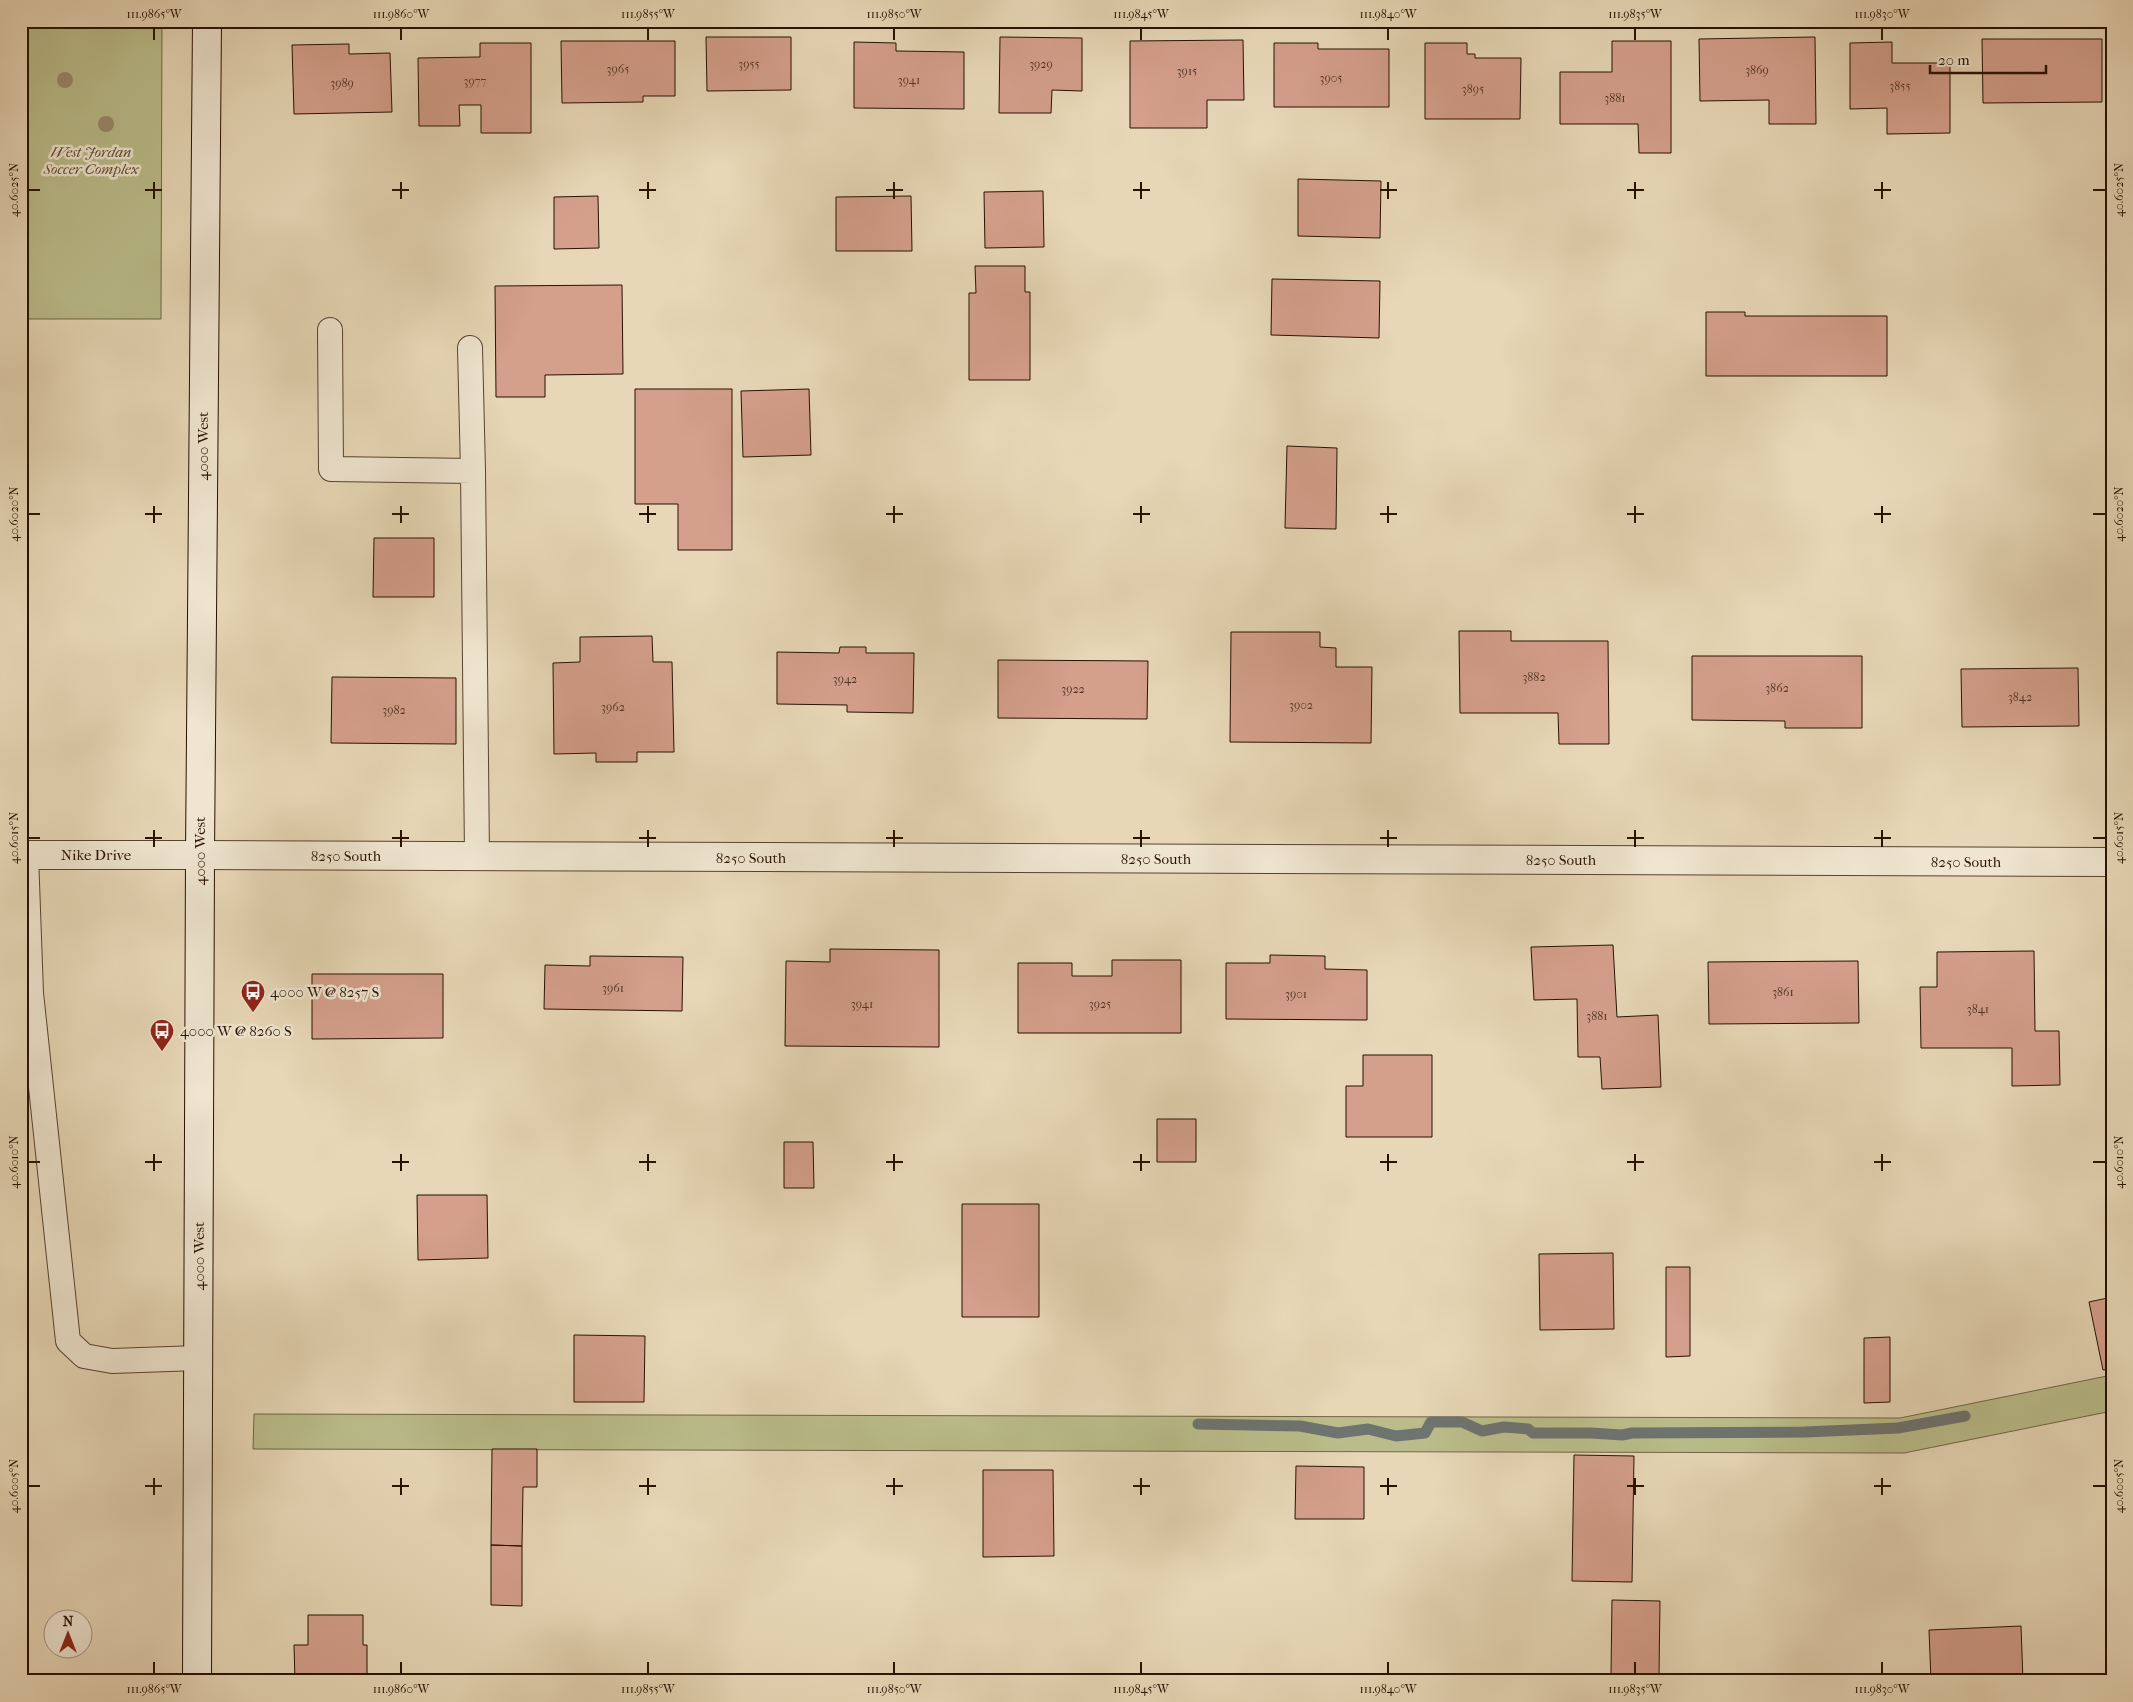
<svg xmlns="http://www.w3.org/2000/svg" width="2133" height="1702" viewBox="0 0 2133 1702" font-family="'IM FELL French Canon',serif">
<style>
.green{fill:#babd8b;stroke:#716746}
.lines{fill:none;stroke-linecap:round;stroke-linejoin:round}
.stream{stroke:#6e7470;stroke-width:11}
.building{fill:#d49f8b;stroke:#281101}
.service-casing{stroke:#58422e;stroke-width:26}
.minor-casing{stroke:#58422e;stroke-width:30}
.tertiary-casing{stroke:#58422e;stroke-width:30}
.secondary-casing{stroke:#281101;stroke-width:30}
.service{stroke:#efe5d0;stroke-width:24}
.minor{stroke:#efe5d0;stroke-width:28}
.tertiary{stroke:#efe5d0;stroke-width:28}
.secondary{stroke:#efe5d0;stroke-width:28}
.tree{fill:#9a8b6d}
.ticks{fill:none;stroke:#281101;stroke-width:2}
.labels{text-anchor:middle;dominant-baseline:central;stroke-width:5;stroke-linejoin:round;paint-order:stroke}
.number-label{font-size:12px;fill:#533424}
.park-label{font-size:15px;font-style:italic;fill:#5b4d31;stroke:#efe5d0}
.street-label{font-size:15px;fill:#281101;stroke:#efe5d0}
.poi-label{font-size:15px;fill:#281101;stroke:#efe5d0;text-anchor:start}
.neatline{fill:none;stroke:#281101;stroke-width:2}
.ticks-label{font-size:12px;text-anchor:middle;fill:#281101}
</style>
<rect width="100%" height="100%" fill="#e7d7b6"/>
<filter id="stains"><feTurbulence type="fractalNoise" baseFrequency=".004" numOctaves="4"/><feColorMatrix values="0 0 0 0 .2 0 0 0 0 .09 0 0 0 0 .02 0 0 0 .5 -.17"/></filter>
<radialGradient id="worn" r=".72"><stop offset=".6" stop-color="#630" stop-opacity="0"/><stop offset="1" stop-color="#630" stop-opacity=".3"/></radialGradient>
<path class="green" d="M21,21H162L161,319H21Z
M2112,1375V1411L1904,1453L253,1449L254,1414L1900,1418Z"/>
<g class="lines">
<path class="stream" d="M1198,1424L1300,1426L1338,1433L1368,1429L1396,1436L1425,1433L1431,1422H1462L1482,1431L1504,1427L1528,1429L1533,1433H1591L1622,1435L1632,1433L1805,1432L1898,1428L1965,1416"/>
</g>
<path class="building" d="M706,37H791V90L707,91Z
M1000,37L1082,38V91L1052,90L1051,113H999Z
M1815,37L1816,124H1769V100L1700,101L1699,39Z
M1982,39H2102V102L1983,103Z
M1243,40L1244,100H1207V128H1130V41Z
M561,41H675V96H643V102L562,103Z
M1612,41H1671V153H1639L1638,124H1560V72H1612Z
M854,42L896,43V51L964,52V109L854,108Z
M1892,42V63H1950V133L1887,134V108L1850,109V43Z
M480,43H531V133H481V105H459L460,126H419L418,58L480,57Z
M1274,43H1318V49H1389V107H1274Z
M1425,43H1467V54H1475V58H1521L1520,119H1425Z
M349,44V54L390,53L392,112L294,114L292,45Z
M1298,179L1381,181L1380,238L1298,236Z
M1043,191L1044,247L985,248L984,192Z
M598,196L599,248L554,249V197Z
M911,196L912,251H836V197Z
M975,266H1025V292H1030V380H969V293H976Z
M1272,279L1380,281L1379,338L1271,335Z
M622,285L623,374L545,375V397H496L495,286Z
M1706,312H1745V316H1887V376H1706Z
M635,389H732V550H678V504H635Z
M809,389L811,455L743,457L741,391Z
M1287,446L1337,448L1336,529L1285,528Z
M374,538H434V597H373Z
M1459,631H1511V641H1608L1609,744H1559L1558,713H1460Z
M1231,632H1320V647L1336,648V667H1372L1371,743L1230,742Z
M652,636L653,662H672L674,752H637V762H596V753L554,754L553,663L580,662V637Z
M840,647H866V653H914L913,713L847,712V705L777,704V652L839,653Z
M1692,656H1862V728H1785V721L1692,720Z
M998,660L1148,661L1147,719L998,718Z
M2078,668L2079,726L1962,727L1961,669Z
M332,677L456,678V744L331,743Z
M1613,945L1617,1017L1658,1015L1661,1087L1602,1089L1600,1057H1578L1577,999L1534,1000L1531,947Z
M830,949L939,950V1047L785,1046L786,961L830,962Z
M2034,951L2035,1031H2059L2060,1085L2012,1086V1048H1921L1920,987H1937V952Z
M1270,955L1325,956V969L1367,970V1020L1226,1019V963H1270Z
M590,956L683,957L682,1011L544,1009L545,965L590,966Z
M1112,960H1181V1033H1018V963H1072V976H1112Z
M1858,961L1859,1023L1709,1024L1708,962Z
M312,974H443V1038L312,1039Z
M1363,1055H1432V1137H1346V1086H1363Z
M1157,1119H1196V1162H1157Z
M784,1142H813L814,1188H784Z
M417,1195H487L488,1258L418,1260Z
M962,1204H1039V1317H962Z
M1613,1253L1614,1329L1540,1330L1539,1254Z
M1666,1267H1690V1356L1666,1357Z
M2112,1297V1369L2103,1370L2089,1302Z
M574,1335L645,1336L644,1402H574Z
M1890,1337V1402L1864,1403V1338Z
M492,1449H537V1487H523L522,1546L491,1545Z
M1574,1455L1634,1456L1632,1582L1572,1581Z
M1296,1466L1364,1467V1519H1295Z
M983,1470H1053L1054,1556L983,1557Z
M491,1545L522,1546V1606L491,1605Z
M1612,1600L1660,1601L1659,1674H1611Z
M308,1615H363V1645H367V1681H295L294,1645H308Z
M2021,1626L2023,1681H1931L1929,1630Z"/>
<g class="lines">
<defs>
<path id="service" d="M330,330L331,469L473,471L477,857
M470,348L473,471
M26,855L31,993L68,1341L84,1356L112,1361L198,1358"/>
<path id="minor" d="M200,855L2112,862"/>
<path id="tertiary" d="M21,855H200"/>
<path id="secondary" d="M197,1681L200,855L207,21"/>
</defs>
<use href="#service" class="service-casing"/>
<use href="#minor" class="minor-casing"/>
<use href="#tertiary" class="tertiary-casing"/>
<use href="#secondary" class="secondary-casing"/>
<use href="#service" class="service"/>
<use href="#minor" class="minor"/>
<use href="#tertiary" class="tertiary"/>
<use href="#secondary" class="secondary"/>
</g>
<g class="tree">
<circle cx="65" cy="80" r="8"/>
<circle cx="106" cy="124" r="8"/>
</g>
<path class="ticks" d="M154,28V40M401,28V40M648,28V40M894,28V40M1141,28V40M1388,28V40M1635,28V40M1882,28V40M154,182V199M401,182V199M648,182V199M894,182V199M1141,182V199M1388,182V199M1635,182V199M1882,182V199M28,190H40M145,190H162M392,190H409M639,190H656M886,190H903M1133,190H1150M1380,190H1397M1627,190H1644M1874,190H1891M2093,190H2106M154,506V523M401,506V523M648,506V523M894,506V523M1141,506V523M1388,506V523M1635,506V523M1882,506V523M28,514H40M145,514H162M392,514H409M639,514H656M886,514H903M1133,514H1150M1380,514H1397M1627,514H1644M1874,514H1891M2093,514H2106M154,830V847M401,830V847M648,830V847M894,830V847M1141,830V847M1388,830V847M1635,830V847M1882,830V847M28,838H40M145,838H162M392,838H409M639,838H656M886,838H903M1133,838H1150M1380,838H1397M1627,838H1644M1874,838H1891M2093,838H2106M154,1154V1171M401,1154V1171M648,1154V1171M894,1154V1171M1141,1154V1171M1388,1154V1171M1635,1154V1171M1882,1154V1171M28,1162H40M145,1162H162M392,1162H409M639,1162H656M886,1162H903M1133,1162H1150M1380,1162H1397M1627,1162H1644M1874,1162H1891M2093,1162H2106M154,1478V1495M401,1478V1495M648,1478V1495M894,1478V1495M1141,1478V1495M1388,1478V1495M1635,1478V1495M1882,1478V1495M28,1486H40M145,1486H162M392,1486H409M639,1486H656M886,1486H903M1133,1486H1150M1380,1486H1397M1627,1486H1644M1874,1486H1891M2093,1486H2106M154,1662V1674M401,1662V1674M648,1662V1674M894,1662V1674M1141,1662V1674M1388,1662V1674M1635,1662V1674M1882,1662V1674"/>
<defs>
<symbol id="bus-pin" viewBox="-11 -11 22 30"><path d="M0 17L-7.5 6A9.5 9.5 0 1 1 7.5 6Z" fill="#8f2418" stroke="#efe5d0"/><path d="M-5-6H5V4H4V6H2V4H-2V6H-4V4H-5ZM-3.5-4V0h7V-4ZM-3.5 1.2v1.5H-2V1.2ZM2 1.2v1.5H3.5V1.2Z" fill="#fff"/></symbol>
</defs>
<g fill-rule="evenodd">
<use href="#bus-pin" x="239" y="978" width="28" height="38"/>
<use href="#bus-pin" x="148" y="1017" width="28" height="38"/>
</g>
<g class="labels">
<g class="number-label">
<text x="749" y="64">3955</text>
<text x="1041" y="64">3929</text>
<text x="618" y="69">3965</text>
<text x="1757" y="70">3869</text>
<text x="1187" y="71">3915</text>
<text x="1331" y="78">3905</text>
<text x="909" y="80">3941</text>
<text x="475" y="81">3977</text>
<text x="342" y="83">3989</text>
<text x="1900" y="86">3855</text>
<text x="1473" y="89">3895</text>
<text x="1615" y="98">3881</text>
<text x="1534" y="677">3882</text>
<text x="845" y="679">3942</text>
<text x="1777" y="688">3862</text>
<text x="1073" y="689">3922</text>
<text x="2020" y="697">3842</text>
<text x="1301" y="705">3902</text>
<text x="613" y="707">3962</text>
<text x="394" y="710">3982</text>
<text x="613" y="988">3961</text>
<text x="1783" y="992">3861</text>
<text x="1296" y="994">3901</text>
<text x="862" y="1004">3941</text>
<text x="1100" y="1004">3925</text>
<text x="1978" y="1009">3841</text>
<text x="1597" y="1016">3881</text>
</g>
<g class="park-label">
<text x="91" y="152">West Jordan<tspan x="91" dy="17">Soccer Complex</tspan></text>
</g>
<g class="street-label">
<text transform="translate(203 446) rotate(-90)">4000 West</text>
<text transform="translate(200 851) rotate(-90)">4000 West</text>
<text x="96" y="855">Nike Drive</text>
<text x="346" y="856">8250 South</text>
<text x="751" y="858">8250 South</text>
<text x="1156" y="859">8250 South</text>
<text x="1561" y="860">8250 South</text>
<text x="1966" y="862">8250 South</text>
<text transform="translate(199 1256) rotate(-90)">4000 West</text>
</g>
<g class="poi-label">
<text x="270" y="992">4000 W @ 8257 S</text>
<text x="180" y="1031">4000 W @ 8260 S</text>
</g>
</g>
<rect width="2133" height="1702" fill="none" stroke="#e7d7b6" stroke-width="55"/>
<g transform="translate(68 1634)"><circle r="24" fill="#efe5d0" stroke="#9f907d"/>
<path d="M0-4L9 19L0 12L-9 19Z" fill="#8f2418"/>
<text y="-8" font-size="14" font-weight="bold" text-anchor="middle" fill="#281101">N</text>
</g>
<path d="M1930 65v8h116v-8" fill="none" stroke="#281101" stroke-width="2.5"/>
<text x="1938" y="65" font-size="15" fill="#281101" stroke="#efe5d0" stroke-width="4" paint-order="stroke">20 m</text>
<rect x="28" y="28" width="2078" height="1646" class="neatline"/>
<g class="ticks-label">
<text x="154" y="18">111.9865°W</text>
<text x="401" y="18">111.9860°W</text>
<text x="648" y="18">111.9855°W</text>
<text x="894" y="18">111.9850°W</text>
<text x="1141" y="18">111.9845°W</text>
<text x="1388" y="18">111.9840°W</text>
<text x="1635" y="18">111.9835°W</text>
<text x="1882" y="18">111.9830°W</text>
<text transform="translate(14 190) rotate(-90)" y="4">40.6025°N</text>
<text transform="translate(2119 190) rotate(-90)" y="4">40.6025°N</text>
<text transform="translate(14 514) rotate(-90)" y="4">40.6020°N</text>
<text transform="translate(2119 514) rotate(-90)" y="4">40.6020°N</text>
<text transform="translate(14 838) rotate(-90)" y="4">40.6015°N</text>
<text transform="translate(2119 838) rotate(-90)" y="4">40.6015°N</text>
<text transform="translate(14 1162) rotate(-90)" y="4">40.6010°N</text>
<text transform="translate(2119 1162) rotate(-90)" y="4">40.6010°N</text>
<text transform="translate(14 1486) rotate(-90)" y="4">40.6005°N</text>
<text transform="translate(2119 1486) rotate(-90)" y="4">40.6005°N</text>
<text x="154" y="1693">111.9865°W</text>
<text x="401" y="1693">111.9860°W</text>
<text x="648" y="1693">111.9855°W</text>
<text x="894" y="1693">111.9850°W</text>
<text x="1141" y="1693">111.9845°W</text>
<text x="1388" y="1693">111.9840°W</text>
<text x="1635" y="1693">111.9835°W</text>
<text x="1882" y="1693">111.9830°W</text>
</g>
<rect width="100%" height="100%" filter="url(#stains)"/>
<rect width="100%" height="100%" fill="url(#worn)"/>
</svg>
